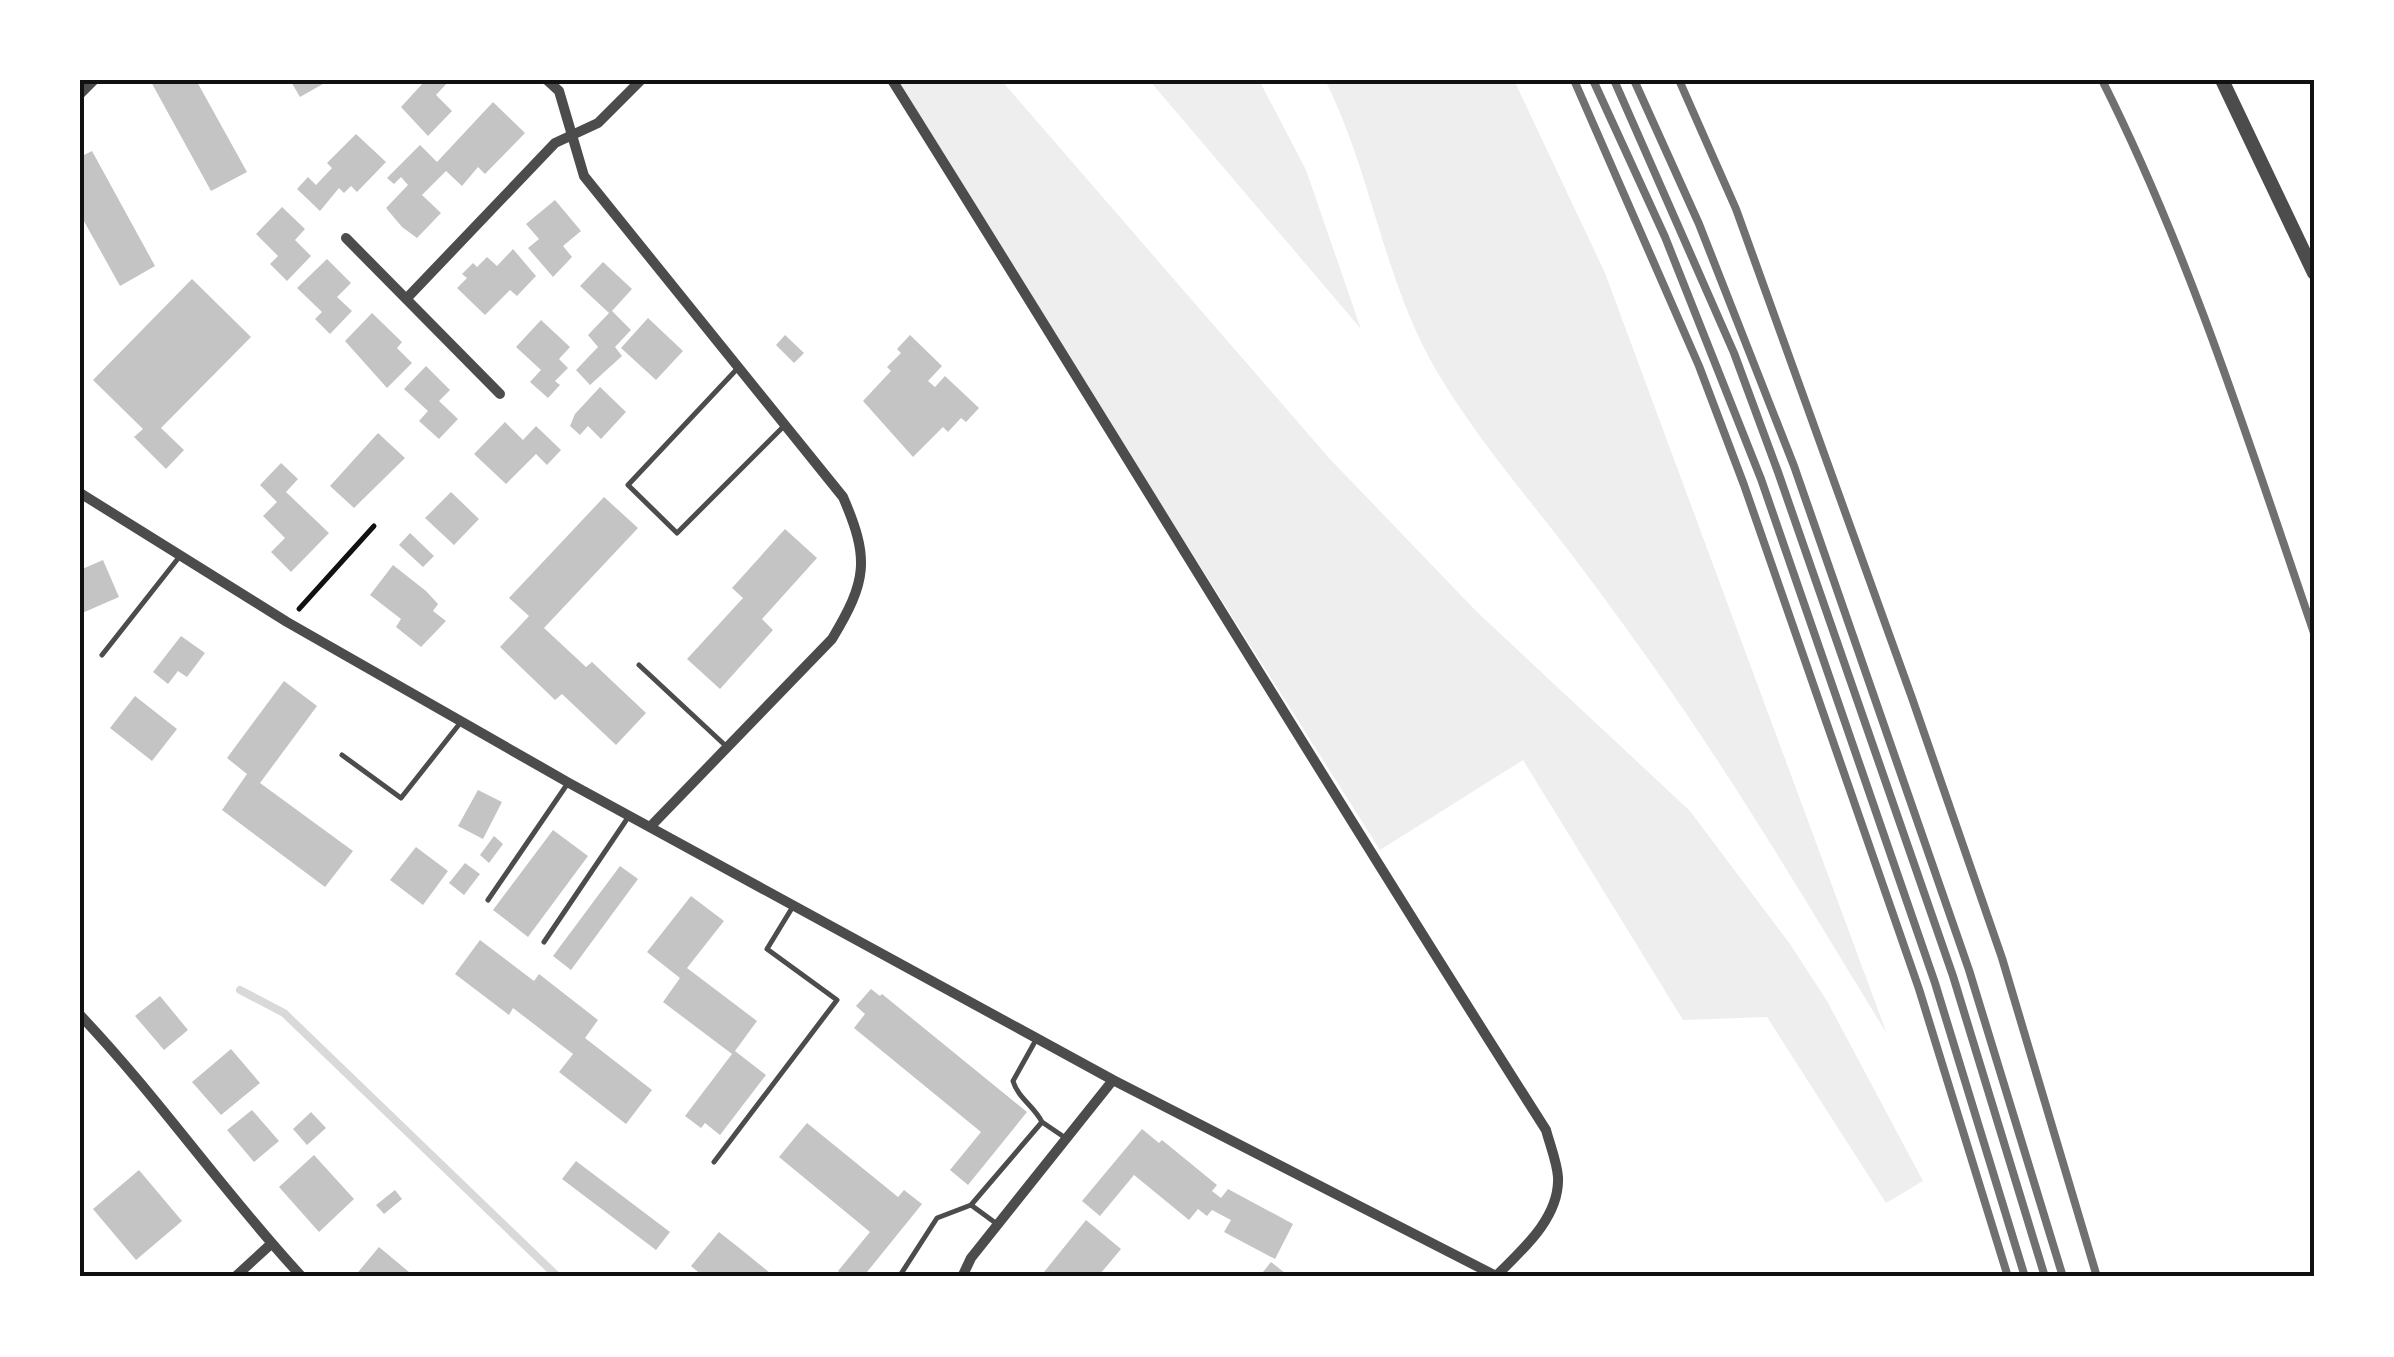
<svg xmlns="http://www.w3.org/2000/svg" width="2394" height="1357" viewBox="0 0 2394 1357" font-family="Mulish,sans-serif">
<style>
.green{fill:#eee}
.lines{fill:none;stroke-linecap:round;stroke-linejoin:round}
.stream{stroke:#d9d9d9;stroke-width:8}
.building{fill:#c4c4c4}
.path{stroke:#111;stroke-width:5}
.service{stroke:#4c4c4c;stroke-width:5}
.minor{stroke:#4c4c4c;stroke-width:10}
.tertiary{stroke:#4c4c4c;stroke-width:14}
.rail{stroke:#707070;stroke-width:8}
.neatline{fill:none;stroke:#111;stroke-width:4}
</style>
<rect width="100%" height="100%" fill="#fff"/>
<path class="green" d="M892,80H1001L1329,458L1477,612L1690,811L1790,944L1827,1001L1923,1181L1886,1203L1767,1017L1683,1020L1523,760L1380,850Z
M1149,80H1259L1306,170L1361,329Z
M1325,80H1514L1605,273L1887,1034C1811,910 1736,782 1651,663C1626,628 1601,593 1575,559C1527,496 1476,438 1436,370C1383,279 1372,173 1325,80Z"/>
<g class="lines">
<path class="stream" d="M240,990L284,1013L558,1277"/>
</g>
<path class="building" d="M150,80H196L247,172L211,191Z
M290,80H330L300,97Z
M420,80H450L436,95L452,111L428,136L401,107L423,83Z
M493,102L525,133L485,174L478,167L462,186L446,171L422,195L441,213L417,238L402,227L386,208L408,185L401,177L394,184L387,178L420,145L437,162Z
M356,134L386,162L357,192L351,186L344,193L339,188L320,211L297,189L308,177L316,185L332,168L327,163Z
M92,151L155,266L120,286L80,214V157Z
M555,200L581,231L563,246L572,257L553,277L528,248L539,239L526,224Z
M282,207L305,229L295,240L311,256L287,281L270,264L278,256L256,234Z
M513,249L536,276L517,296L510,290L485,315L457,288L467,278L462,274L473,263L477,267L487,257L497,266Z
M327,259L351,283L337,297L352,311L330,334L315,319L322,312L297,288Z
M603,262L632,289L612,311L631,330L615,347L622,356L590,385L576,370L598,347L588,335L609,313L580,286Z
M192,279L251,337L161,428L184,450L166,469L134,437L143,429L93,380Z
M372,313L402,342L397,348L412,363L387,388L345,341Z
M648,318L683,351L656,380L621,348Z
M541,320L570,347L559,359L568,368L555,381L560,385L548,398L530,382L541,370L516,347Z
M785,335L804,353L794,363L776,345Z
M910,335L942,366L928,381L935,387L945,376L979,408L966,422L961,418L948,432L943,427L913,457L863,401L891,371L887,367L901,353L897,349Z
M426,366L450,390L439,401L458,419L439,439L419,421L428,411L404,389Z
M600,387L626,412L601,439L588,426L580,435L570,426L575,414Z
M505,422L523,440L536,426L561,450L547,465L536,454L506,484L474,454Z
M378,433L405,458L354,508L330,486Z
M281,463L298,479L286,492L329,533L291,572L271,552L285,538L263,516L277,502L260,485Z
M451,492L479,519L454,545L425,518Z
M604,497L638,528L544,628L586,667L592,662L646,713L616,745L562,694L555,700L500,647L529,616L509,598Z
M785,529L817,558L762,619L773,630L720,689L687,659L743,598L732,588Z
M410,533L434,556L423,567L399,545Z
M103,560L119,597L80,614V570Z
M393,565L426,591L438,604L433,611L446,621L421,647L396,627L401,619L370,595Z
M181,636L205,653L187,677L178,671L168,684L153,672Z
M284,681L317,706L260,783L353,851L325,887L222,810L247,774L227,758Z
M135,696L177,729L152,761L110,728Z
M478,790L502,802L483,839L458,826Z
M553,830L588,856L528,937L493,910Z
M494,836L503,844L489,863L480,855Z
M416,847L448,871L423,905L390,880Z
M465,863L480,874L464,895L449,883Z
M620,866L638,879L571,970L553,956Z
M691,896L724,921L687,968L757,1021L735,1051L766,1075L720,1135L705,1123L701,1128L685,1116L732,1054L663,1002L680,978L647,952Z
M480,940L534,981L539,974L598,1020L585,1038L652,1090L626,1124L559,1072L573,1054L513,1008L509,1015L455,974Z
M871,989L880,996L882,994L1027,1112L968,1185L950,1170L981,1132L854,1028L865,1014L856,1006Z
M160,996L188,1030L164,1050L135,1016Z
M231,1049L260,1083L221,1115L192,1082Z
M252,1110L279,1141L254,1162L227,1130Z
M311,1112L326,1128L307,1145L293,1129Z
M807,1123L898,1197L904,1190L922,1204L863,1277H844L838,1271L870,1232L779,1157Z
M1142,1129L1159,1143L1162,1140L1217,1185L1212,1191L1221,1198L1228,1189L1293,1224L1275,1259L1224,1232L1231,1220L1212,1210L1207,1216L1198,1209L1189,1220L1134,1175L1100,1216L1082,1201Z
M314,1155L354,1199L319,1232L279,1187Z
M576,1161L670,1232L656,1250L562,1179Z
M139,1170L182,1221L136,1260L93,1209Z
M395,1190L402,1199L384,1214L376,1205Z
M1086,1220L1121,1249L1106,1267L1097,1277H1040Z
M719,1232L738,1247L775,1277H704L691,1266Z
M379,1247L415,1277H354Z
M1271,1262L1285,1273L1281,1277H1259Z"/>
<g class="lines">
<path class="path" d="M299,609L374,526"/>
<path class="service" d="M737,369L628,485L677,533L783,427
M102,655L180,556
M639,665L727,747
M342,755L401,798L461,722
M488,900L568,783
M544,942L629,816
M1042,1122L1064,1137
M714,1162L837,1000L767,949L792,908
M971,1205L997,1224
M899,1277L937,1218L971,1205L1042,1122C1034,1106 1018,1098 1013,1081L1037,1038"/>
<path class="minor" d="M547,80L559,91L584,176L843,497C870,559 867,581 832,639L650,827
M892,80C1111,429 1324,782 1546,1130C1550,1145 1557,1162 1558,1177C1560,1218 1521,1251 1495,1277
M80,94L94,80
M346,238L500,394
M407,298L555,143L598,123L641,80
M80,493L287,622L569,783L1113,1080L1498,1277
M80,1015C159,1098 224,1193 302,1277
M235,1277L271,1244
M962,1277L971,1258L1113,1080"/>
<path class="tertiary" d="M2222,80L2314,273"/>
<path class="rail" d="M1574,80L1699,366L1744,485L1919,989L2008,1277
M1593,80L1665,237L1761,479L1935,983L2025,1277
M1614,80L1734,353L1778,472L1953,976L2045,1277
M1634,80L1699,224L1794,466L1969,970L2063,1277
M1679,80L1736,209L1912,698L2002,958L2097,1277
M2102,80C2191,257 2250,446 2314,633"/>
</g>
<rect width="2394" height="1357" fill="none" stroke="#ffffff" stroke-width="165"/>
<rect x="82" y="82" width="2230" height="1192" class="neatline"/>
</svg>
